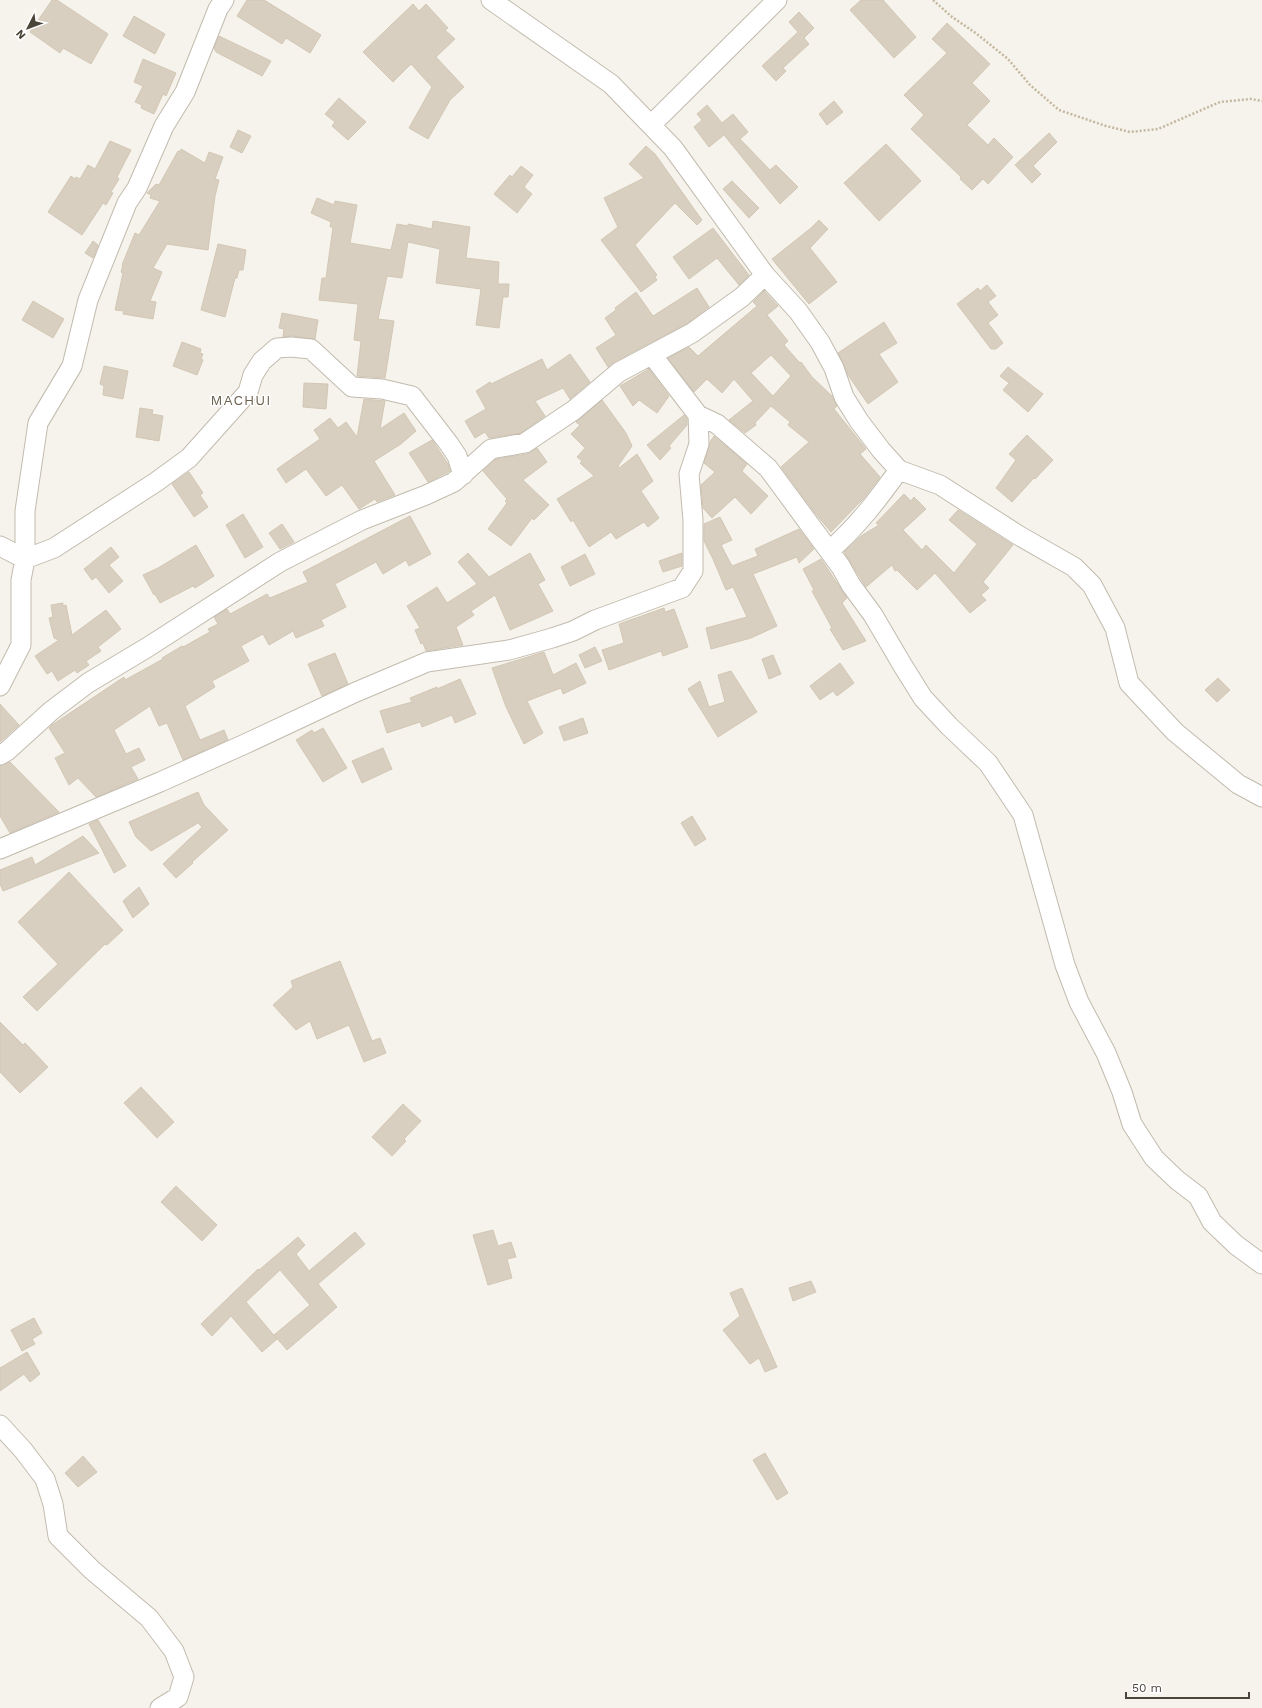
<svg xmlns="http://www.w3.org/2000/svg" width="1262" height="1708" viewBox="0 0 1262 1708" font-family="'Work Sans',sans-serif">
<style>
.building{fill:#d8cfc1;stroke:#d3c7b4;fill-rule:evenodd}
.lines{fill:none;stroke-linecap:round;stroke-linejoin:round}
.minor-casing{stroke:#c2bbae;stroke-width:21}
.path{stroke:#c4b79f;stroke-width:2.5;stroke-dasharray:2 2;stroke-linecap:butt}
.minor{stroke:#fff;stroke-width:19}
.labels{text-anchor:middle;dominant-baseline:central;stroke-width:3;stroke-linejoin:round;paint-order:stroke}
.quarter-label{font-size:14px;letter-spacing:1px;fill:#6e6250;stroke:#fff}
</style>
<rect width="100%" height="100%" fill="#f6f3ec"/>
<path class="building" d="M52,0H57L108,34L91,64L63,48L60,53L30,32Z
M247,0H264L321,35L310,53L286,38L282,44L237,16Z
M861,0H883L916,37L894,58L850,10Z
M413,4L419,11L426,4L448,28L445,30L455,39L436,57L464,87L450,100L428,139L409,128L432,87L411,64L393,82L363,52Z
M799,12L814,28L804,38L809,44L783,68L786,71L776,81L762,66L798,32L789,22Z
M134,16L165,34L155,54L123,36Z
M947,23L990,64L972,83L990,101L967,125L988,145L994,138L1013,157L988,184L983,179L972,190L960,179L961,177L911,129L924,115L904,95L947,53L932,39Z
M219,36L271,61L262,76L216,52L214,48Z
M143,59L176,73L166,96L163,94L154,114L141,108L142,105L135,102L143,86L134,82Z
M339,98L366,122L348,140L332,126L335,122L325,114Z
M834,101L843,112L827,125L819,114Z
M707,105L722,123L733,114L748,132L740,139L770,170L776,165L798,187L780,204L724,135L709,147L694,127L702,120L697,114Z
M238,130L251,136L242,153L230,147Z
M1049,133L1057,142L1033,166L1041,174L1032,183L1015,165Z
M110,141L131,150L117,177L119,179L111,192L113,193L106,205L103,203L82,235L48,212L71,176L75,179L76,177L80,179L88,165L95,169Z
M886,144L921,181L879,221L844,183Z
M646,146L655,154L702,220L697,225L675,203L635,245L657,275L655,277L657,280L641,292L601,240L618,227L604,198L644,178L629,164Z
M181,149L205,163L209,152L223,157L215,179L219,180L215,196L208,250L167,244L153,268L162,272L150,301L156,302L153,319L123,314L124,311L115,310L123,273L121,272L123,265H122L135,233L139,235L160,201L150,198L151,195L147,193L156,184L159,185L178,151L179,152Z
M521,166L533,175L524,187L532,194L517,213L494,194L510,175L512,177Z
M732,181L759,208L749,218L723,189Z
M317,198L334,205L335,201L357,205L350,243L391,250L397,224L408,226V224L432,229L433,221L470,227L466,258L499,262L498,284H509L508,297H503L499,328L476,325L481,289L436,283L440,249L408,242L402,278L387,276L378,319L394,321L385,378L357,376L361,341L354,340L358,304L319,300L322,278H326L333,227H330L331,222L311,213Z
M819,220L828,229L810,248L837,282L809,304L772,259L811,228Z
M713,228L749,275L739,285L717,258L689,279L673,257Z
M93,241L98,245L93,258L85,253Z
M218,244L246,250L243,270H239L237,278H235L225,317L201,310Z
M987,285L996,296L988,302L998,315L988,323L1003,343L996,349H991L957,304L978,288L980,291Z
M697,288L709,307L686,324L614,362L608,367L596,348L616,335L605,318L616,310L615,308L636,292L653,316Z
M764,291L778,306L767,315L788,341L784,345L800,363L801,362L812,377L832,396L837,406L834,409L866,449L860,454L880,477L863,499L831,532L815,513L781,467L809,442L788,425L790,422L771,406L755,423L756,425L745,433L729,420L753,401L734,379L722,393L707,379L694,392L668,358L689,347L698,356L757,306L753,302ZM771,355L791,376L773,396L751,373Z
M33,301L64,319L53,338L22,320Z
M282,313L318,320L315,339L292,336L283,337L284,329L279,328Z
M884,322L897,343L879,354L898,382L868,404L848,375L838,353Z
M182,342L201,349L200,353L203,354L201,359L203,360L197,375L173,366Z
M570,354L590,382L570,399L563,388L535,401L545,416L521,433L489,438L485,432L475,438L465,421L486,409L476,391L490,382L491,384L542,359L547,370Z
M104,366L128,371L123,399L103,395L104,386L100,384Z
M1008,367L1043,394L1028,412L1003,390L1009,383L1000,376Z
M649,369L669,396L657,413L639,400L633,406L620,386Z
M304,383L328,384L326,409L303,407Z
M364,399L385,401L380,429L404,413L416,431L401,444L374,461L395,495L377,502L375,499L359,509L342,485L326,496L306,469L286,483L277,469L320,439L314,430L330,418L338,428L346,422L357,437Z
M602,400L626,433L632,446L618,466L619,468L637,454L653,481L641,491L659,518L648,527L644,522L616,539L611,532L589,547L573,520L571,522L557,499L594,476L580,463L582,461L577,457L585,448L571,434L580,425L576,422Z
M140,408L153,410L152,414L163,416L159,441L136,437Z
M684,415L687,419V425L669,446L671,448L660,460L647,445Z
M1027,435L1053,460L1035,479L1034,478L1012,502L996,488L1016,460L1009,454Z
M714,436L747,464L742,471L768,496L751,514L735,497L712,518L703,508L701,485L715,472L704,463L710,442Z
M432,440L448,464L450,471L428,482L409,453Z
M537,448L547,462L523,480L549,505L534,520L532,518L511,546L488,529L507,503L505,501L507,499L483,471L496,459L527,454Z
M189,472L203,493L200,495L208,507L194,517L172,484Z
M904,494L911,501L914,497L926,509L903,530L922,550L926,545L954,573L977,544L949,520L958,510L1013,545L983,582L989,588L981,595L986,600L970,613L935,573L917,590L897,570L895,571L892,565L866,587L844,552L861,536L879,525L876,523Z
M243,514L263,547L245,558L226,525Z
M410,516L431,554L409,566L406,560L383,574L376,562L335,584L346,607L321,620L324,626L296,638L293,631L269,645L263,634L241,646L249,661L212,681L215,687L185,706L200,740L224,730L228,740L183,760L167,723L159,726L150,706L114,730L126,754L139,748L145,760L131,767L138,779L96,797L78,778L69,785L55,758L65,753L49,728L52,725L124,677L125,680L163,659L162,658L182,646L183,647L210,632L208,629L218,624L214,617L227,609L230,614L267,594L270,598L308,582L303,572Z
M720,517L732,540L721,545L732,566L758,556L755,549L799,529L814,549L799,563L797,557L753,574L777,626L751,638L711,649L706,628L747,617L733,587L726,590L713,559L704,541V524Z
M282,524L294,542L280,549L269,533Z
M196,545L214,576L195,588L193,586L160,603L155,594L154,595L143,575L158,568Z
M111,547L119,557L109,565L123,581L109,593L96,577L92,580L84,569Z
M468,553L489,577L530,553L545,580L538,584L553,611L510,630L495,595L471,611L474,615L456,627L463,645L426,651L423,643L421,644L415,630L420,628L407,606L437,587L447,603L477,584L458,562Z
M682,553V566L663,572L659,561Z
M585,554L595,574L570,586L561,567Z
M821,559L847,598L842,603L866,641L843,650L830,629L832,628L812,591L814,590L803,569Z
M63,603V606L66,605L72,635L106,610L121,629L98,647L101,651L86,661L89,665L77,673L75,670L58,681L52,671L47,674L35,656L59,640L54,638L49,618L53,617L51,605Z
M664,608L665,612L674,609L688,647L663,656L661,651L609,670L602,650L624,643L619,624Z
M595,647L602,661L585,668L579,655Z
M544,652L553,675L576,663L586,683L563,694L561,688L527,701L543,733L524,744L506,707L492,668Z
M335,653L348,684L322,696L308,664Z
M773,655L781,674L769,679L762,659Z
M840,663L854,683L837,696L833,691L820,700L810,686Z
M731,671L757,712L718,737L688,689L700,681L709,707L725,702L718,675Z
M1218,678L1230,690L1217,702L1205,690Z
M460,679L476,714L455,723L452,715L422,727L420,722L387,733L380,711L412,702L410,698L437,687V689Z
M0,704L19,725L0,742Z
M583,718L588,733L564,741L559,727Z
M323,728L347,768L323,782L296,740L312,730L314,733Z
M383,748L392,769L362,783L352,761Z
M10,762L59,812L10,833L0,816V766Z
M198,792L204,805L228,830L192,862L193,863L176,878L163,864L202,827L198,823L151,851L136,837L129,822Z
M692,816L706,839L695,846L681,823Z
M98,820L126,866L114,873L89,824Z
M83,836L99,853L3,891L0,884V870L32,857L35,865Z
M69,872L123,930L107,945L105,944L37,1011L23,997L58,964L18,922Z
M139,887L149,904L133,918L123,901Z
M340,961L372,1041L380,1038L386,1053L364,1062L349,1025L317,1039L310,1021L296,1030L273,1005L293,987L291,981Z
M0,1022L23,1045L25,1043L48,1067L20,1093L0,1072Z
M141,1087L174,1122L157,1138L124,1103Z
M403,1104L421,1121L404,1139L406,1141L392,1156L372,1137Z
M176,1186L217,1225L202,1241L161,1202Z
M493,1230L498,1246L511,1242L516,1257L507,1259L512,1278L488,1285L473,1235Z
M355,1232L365,1244L318,1284L337,1307L287,1350L274,1335L310,1305L280,1270L246,1302L277,1339L262,1352L231,1316L212,1336L201,1324L258,1269L259,1270L298,1237L305,1245L296,1254L309,1271Z
M811,1281L816,1292L793,1301L789,1288Z
M742,1288L777,1367L765,1372L759,1358L750,1364L723,1330L740,1316L730,1293Z
M34,1318L42,1333L32,1339L35,1344L22,1351L11,1330Z
M27,1352L40,1374L30,1382L24,1374L0,1391V1368Z
M765,1453L788,1493L777,1500L753,1460Z
M83,1456L97,1472L78,1487L65,1473Z"/>
<g class="lines">
<defs>
<path id="minor" d="M491,0L611,84L673,148L765,275L798,311L820,342L834,368L844,397L859,421L881,450L899,470L940,485L1018,535L1074,567L1092,585L1115,628L1129,683L1175,732L1238,784L1262,797
M651,125L777,0
M698,415L717,424L768,468L841,567L851,585L873,615L903,666L923,698L949,726L988,763L1023,815L1065,965L1079,1002L1106,1053L1122,1092L1132,1124L1154,1158L1177,1180L1198,1196L1212,1222L1236,1245L1262,1264
M0,546L25,559L54,548L156,482L189,458L248,392L253,375L262,361L277,348L291,347L311,349L352,387L382,389L412,396L449,444L457,456L463,475
M829,551C857,527 878,499 899,470
M0,686L21,645V580L25,559V511L38,423L72,366L88,300L127,203L137,188L164,126L185,92L218,9L224,0
M0,755L7,751L51,711L88,683L148,647L280,562L362,520L426,495L454,482L491,449L525,443L574,410L619,372L692,333L742,297L765,275
M0,849L160,782L245,744L356,692L427,662L509,650L552,638L573,631L595,620L682,588L693,571V520L689,474L699,444L698,415L652,355
M0,1425L23,1450L45,1479L53,1504L58,1536L92,1570L149,1618L174,1651L184,1677L178,1697L160,1708"/>
</defs>
<use href="#minor" class="minor-casing"/>
<path class="path" d="M933,0L952,17L977,34L1008,59L1030,85L1059,110L1106,126L1130,132L1158,129L1220,102L1251,99L1262,101"/>
<use href="#minor" class="minor"/>
</g>
<g class="labels">
<g class="quarter-label">
<text x="241" y="400">MACHUI</text>
</g>
</g>
<g transform="translate(28 28) rotate(228)" stroke="#ffffff" stroke-width="3" paint-order="stroke">
<path d="M0-3L7 15L0 10L-7 15Z" fill="#4b4439"/>
<text y="-6" font-size="11" font-weight="bold" text-anchor="middle" fill="#4b4439">N</text>
</g>
<path d="M1126 1692v6h123v-6" fill="none" stroke="#4b4439" stroke-width="2"/>
<text x="1132" y="1692" font-size="12" fill="#4b4439" stroke="#ffffff" stroke-width="3" paint-order="stroke">50 m</text>
</svg>
